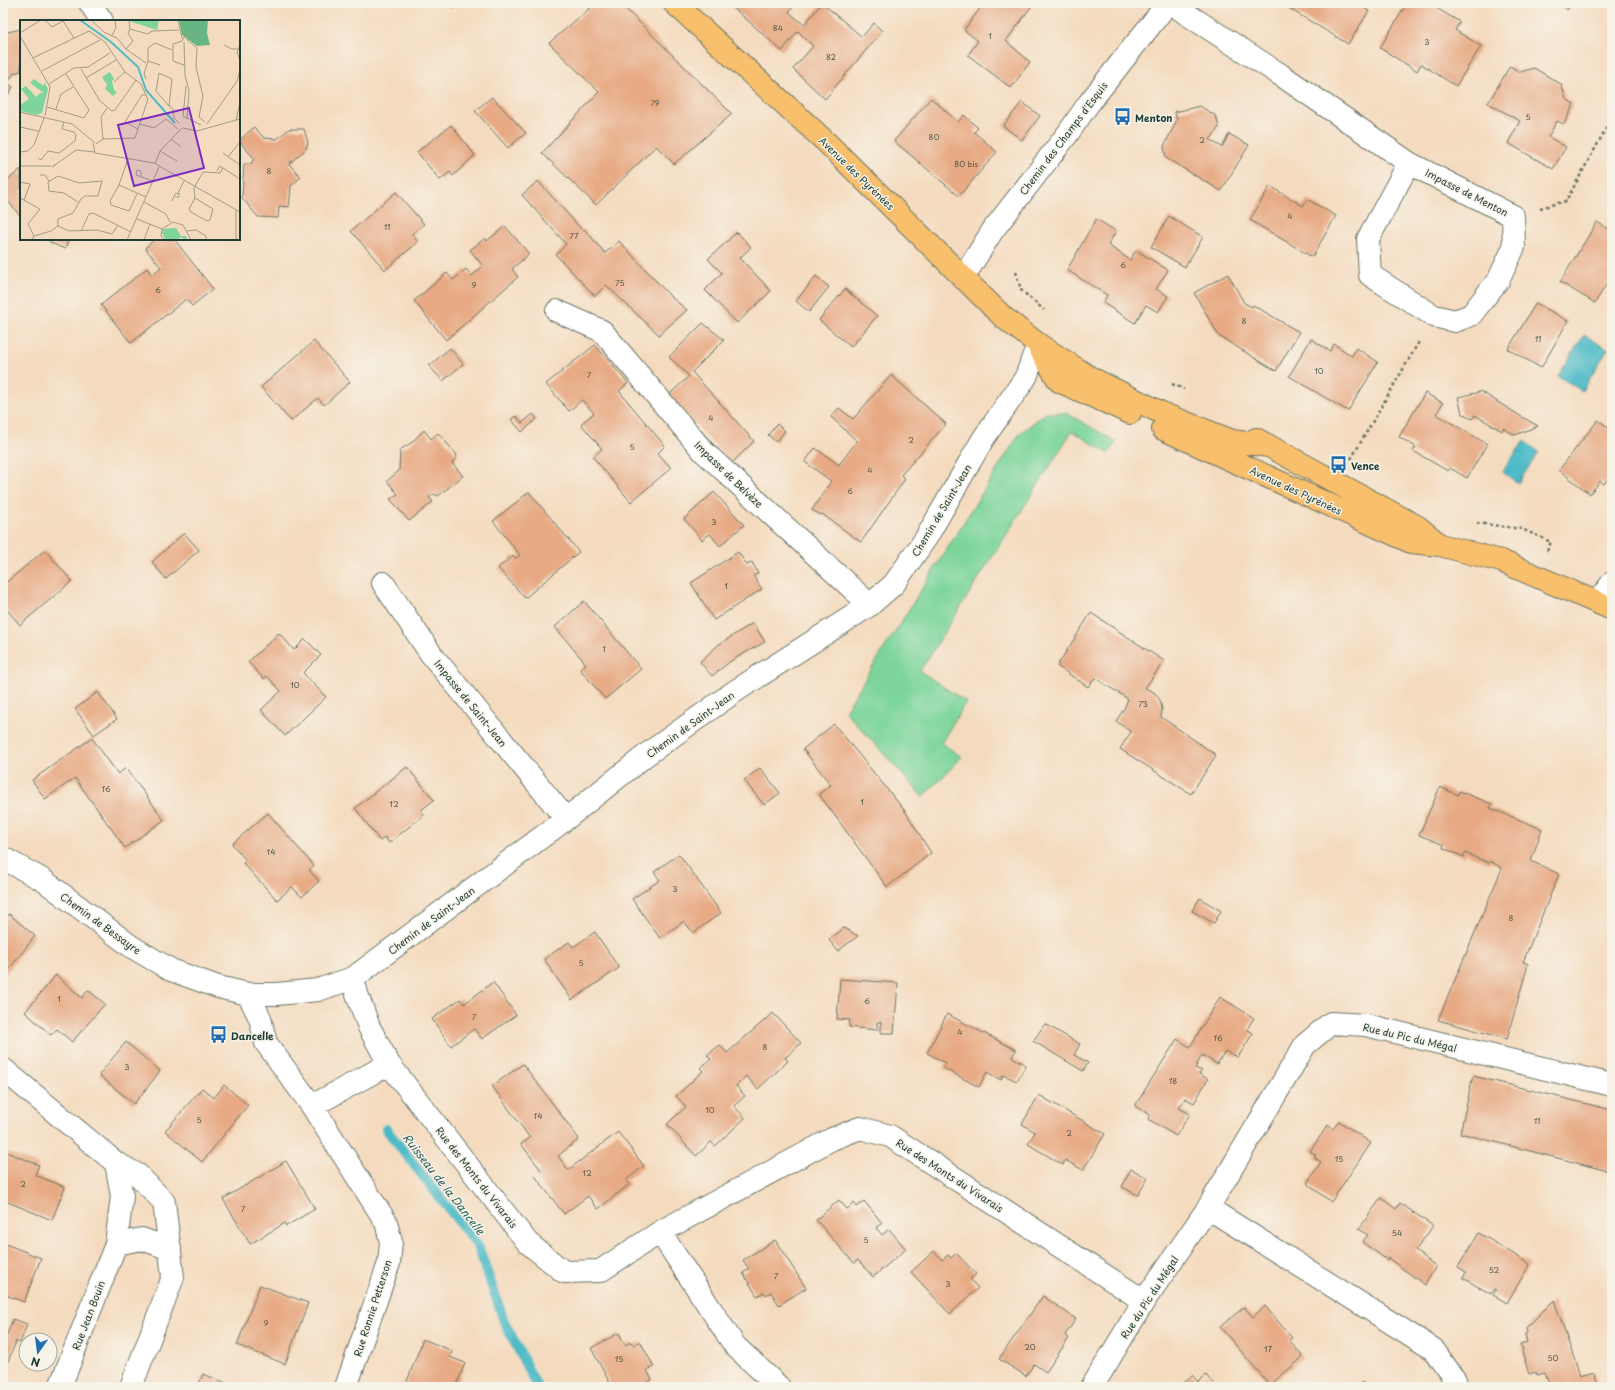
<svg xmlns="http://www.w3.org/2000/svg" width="1615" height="1390" viewBox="0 0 1615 1390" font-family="'Playpen Sans',sans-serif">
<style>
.green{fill:#7dd59b;stroke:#4e8968}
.water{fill:#4ebbc7;stroke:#367c7e}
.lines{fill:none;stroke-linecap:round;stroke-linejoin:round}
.stream{stroke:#4ebbc7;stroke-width:10}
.building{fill:#e7aa84}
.minor-casing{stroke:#6a7465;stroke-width:24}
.major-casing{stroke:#6a7465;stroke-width:24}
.path{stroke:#6a7465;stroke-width:2.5;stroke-dasharray:3 3;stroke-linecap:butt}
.minor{stroke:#fff;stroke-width:22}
.major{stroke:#f8bf6c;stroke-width:22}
.labels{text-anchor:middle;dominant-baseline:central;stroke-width:3;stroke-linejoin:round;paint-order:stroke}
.number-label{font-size:8px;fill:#515848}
.poi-label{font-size:10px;font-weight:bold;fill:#1f3d34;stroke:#f7f3e8;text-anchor:start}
.street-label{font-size:10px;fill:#1f3d34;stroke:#f7f3e8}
.water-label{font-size:11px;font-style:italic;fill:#2b5c59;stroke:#f7f3e8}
.inset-river{fill:none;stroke:#4ebbc7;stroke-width:2}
.inset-road{fill:none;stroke:#9f9c87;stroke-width:1}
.view{fill:#7b2cbf;fill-opacity:0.15;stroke:#7b2cbf;stroke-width:2}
.inset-edge{fill:none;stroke:#1f3d34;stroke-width:2}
</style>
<rect width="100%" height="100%" fill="#f7f3e8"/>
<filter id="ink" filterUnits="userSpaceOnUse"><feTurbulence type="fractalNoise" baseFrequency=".025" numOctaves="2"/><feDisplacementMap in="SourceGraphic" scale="8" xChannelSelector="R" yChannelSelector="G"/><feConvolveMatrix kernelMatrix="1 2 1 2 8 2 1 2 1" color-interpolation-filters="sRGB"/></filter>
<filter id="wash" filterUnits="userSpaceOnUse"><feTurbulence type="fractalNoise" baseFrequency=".012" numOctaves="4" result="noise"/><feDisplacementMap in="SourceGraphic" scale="16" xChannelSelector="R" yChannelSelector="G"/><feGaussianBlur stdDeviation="0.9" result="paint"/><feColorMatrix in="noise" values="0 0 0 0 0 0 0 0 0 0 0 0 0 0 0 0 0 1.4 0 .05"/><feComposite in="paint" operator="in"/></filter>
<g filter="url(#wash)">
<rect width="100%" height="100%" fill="#f4dbbf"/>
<path class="green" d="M1046,413H1066L1117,442L1108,453L1072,431L920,671L966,702L941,743L962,757L923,797L845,711L1020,433Z"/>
<path class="water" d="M1584,335L1608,349L1582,391L1558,376Z
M1524,441L1539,452L1518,483L1502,472Z"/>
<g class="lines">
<path class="stream" d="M386,1129L478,1246L504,1321L537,1387"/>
</g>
<g id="blocks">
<path class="building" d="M449,3H459L454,8Z
M596,3H620L732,114L674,164L656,146L596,205L542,153L599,92L549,43Z
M728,3H795L796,4L789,12L804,25L822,3L862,37L874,23L882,31L825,99L793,69L813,46L798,31L782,51Z
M984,3H1026L1031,7L1006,41L1030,62L1011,88L968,55L978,41L964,30Z
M1280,3H1356L1369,11L1348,44Z
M1407,3H1428L1460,22L1455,30L1481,46L1456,86L1421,64L1417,71L1380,48Z
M1557,3H1572L1567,10Z
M21,29V71L14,73L7,83L13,87L3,103V33Z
M1510,66L1520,72L1534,68L1561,84L1566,99L1574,104L1564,124L1557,121L1548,137L1566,147L1553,169L1508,143L1520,121L1488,103Z
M492,97L526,133L508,148L475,111Z
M931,98L958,122L964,115L978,128L974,132L997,152L959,196L894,141Z
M1022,102L1040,116L1022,140L1003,126Z
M1200,106L1216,116L1219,127L1210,140L1222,147L1229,134L1249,145L1221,191L1166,158L1164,146L1177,120L1175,112Z
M451,125L475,155L453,176L450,172L440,180L417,152Z
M254,127L264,138L277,139L289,129H304L308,143L306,149L289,164L301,177L291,186L289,207L279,206L278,218L258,217L242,198L244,164H251L254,158L239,141Z
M21,169V217L3,195V184Z
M538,181L582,230L584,229L605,253L619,241L670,296L687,310L659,335L606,285L595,296L556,255L566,244L522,195Z
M1270,186L1303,206L1307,199L1336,216L1312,257L1250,220Z
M396,192L424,224L412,234L418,242L385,270L351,231Z
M1169,216L1203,237L1185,267L1151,247Z
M1096,219L1116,231L1108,245L1130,260L1136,250L1168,270L1156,289L1168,296L1158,312L1146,305L1135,323L1103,303L1107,295L1067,270Z
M1597,222L1612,231V275L1595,303L1560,282Z
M505,226L529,254L512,269L518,277L446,340L414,301L447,273L453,280L466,269L472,276L483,266L470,250L485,238L487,241Z
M737,232L751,247L740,258L771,291L737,323L705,290L722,273L708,259Z
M47,239H69L65,249L51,243Z
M155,239H174L213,289L192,306L186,299L131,343L101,305L147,268L152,275L161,267L145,248Z
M1228,274L1244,303L1252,307L1253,305L1299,332L1276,371L1219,336L1194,293Z
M816,276L829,287L809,312L796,301Z
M845,289L877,316L851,347L819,320Z
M1536,303L1568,321L1541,368L1508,349Z
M703,323L724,340L692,372L754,441L731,464L669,395L689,376L669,357Z
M1311,339L1330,351L1334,344L1352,356L1356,348L1378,362L1348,411L1289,376Z
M314,341L350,382L324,405L318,398L291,421L261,387Z
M595,345L628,383L619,391L665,446L658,453L671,468L631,502L593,457L602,449L581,424L594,413L582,400L569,411L546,384Z
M450,348L463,364L443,381L429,366Z
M891,375L946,424L901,475L905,479L861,542L822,514L821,515L812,510L831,481L805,462L815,448L839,465L857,441L831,417L839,408L853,419Z
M1480,391L1522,417L1538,426L1515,435L1503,428L1502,431L1475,415L1472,419L1462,413L1458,397L1480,392Z
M1425,393L1443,403L1436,414L1487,444L1467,478L1450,468L1448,471L1413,451L1416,447L1399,437Z
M533,414L537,419L522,432L511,419L516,416L522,423Z
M1598,420L1612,430V466L1609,471L1612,474L1604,484L1600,481L1590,494L1559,470Z
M777,424L785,431L776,442L768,435Z
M424,430L431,439L438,433L457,455L455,461L452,463L463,476L438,496L434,494L429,497L433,502L409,521L390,499L398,494L387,481L399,471L400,450L411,443Z
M529,492L579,552L525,598L498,568L513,556L516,558L520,555L493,521Z
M714,492L744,525L720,546L710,534L702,540L684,519Z
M184,533L199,550L166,579L152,562Z
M45,550L72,581L20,625L3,605V585Z
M738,552L747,565L752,562L758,573L753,576L762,589L714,620L691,583Z
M584,601L641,669L605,699L580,669L586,664L555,627Z
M1091,613L1164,661L1145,688L1154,692L1160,700L1162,709L1161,717L1216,755L1191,794L1120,749L1131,732L1116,721L1124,709L1128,699L1095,678L1088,687L1057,666Z
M753,623L765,642L732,660L712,676L700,662L718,645Z
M279,633L294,650L305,639L321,655L303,673L326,697L285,736L261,710L281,691L267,676L264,679L248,662Z
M98,692L117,719L94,735L75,709Z
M834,724L905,811L931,853L887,887L819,794L831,785L803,749Z
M92,738L118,774L126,768L164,820L125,848L75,778L45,799L32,780Z
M407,767L434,800L421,810L424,815L389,843L385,837L380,841L355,808Z
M760,768L780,793L764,805L744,780Z
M1440,787L1458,795L1459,791L1492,804L1490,808L1542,829L1531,861L1559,874L1523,962L1528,964L1507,1039L1438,1020L1502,868L1490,861L1489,863L1465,853L1464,857L1443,848L1444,845L1419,835Z
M268,813L314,866L309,870L319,881L302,897L292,887L277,900L243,863L246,860L232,844Z
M679,854L721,913L693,933L684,921L660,938L632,899L660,880L654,872Z
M1200,898L1221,911L1214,923L1192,911Z
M9,914L35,936L3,977V922Z
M844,928L858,936L838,951L829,940Z
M595,932L619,968L572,1000L544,959L569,942L573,947Z
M56,975L82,998L88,990L105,1004L72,1042L57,1029L51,1035L25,1012Z
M840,979L898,983L894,1033H881V1022H877V1030L849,1027L850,1020L837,1019Z
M493,982L516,1015L482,1039L474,1029L451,1046L432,1019L460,999L464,1004Z
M1220,997L1254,1018L1247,1029L1253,1033L1238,1057L1225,1051L1217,1064L1202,1055L1195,1068L1202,1071L1199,1074L1208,1079L1194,1103L1185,1098L1179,1108L1190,1114L1176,1136L1148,1119L1150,1115L1135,1106L1177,1039L1190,1047Z
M773,1013L801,1043L785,1058L788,1061L758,1089L746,1076L736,1086L745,1096L734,1106L745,1118L715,1146L711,1142L696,1156L667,1124L686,1107L676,1096L703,1071L700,1068L711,1059L707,1055L720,1045L727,1053Z
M947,1014L1016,1050L1012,1057L1026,1065L1017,1081L1003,1075L1001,1080L987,1072L979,1087L943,1068L946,1063L927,1053Z
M1045,1024L1080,1044L1074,1055L1088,1063L1083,1071L1033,1041Z
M126,1042L160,1071L134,1104L99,1075Z
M523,1064L579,1139L558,1156L568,1170L618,1132L644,1166L626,1180L630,1184L598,1209L588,1196L564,1214L535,1176L541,1170L521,1144L530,1138L492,1086Z
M1473,1076L1612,1110V1172L1460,1133Z
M224,1085L248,1105L202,1162L165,1131L202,1088L214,1098Z
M1039,1095L1105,1134L1083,1170L1065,1160L1063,1165L1028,1144L1035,1132L1022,1124Z
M1339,1121L1371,1143L1331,1202L1307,1183L1321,1162L1314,1157L1316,1155L1310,1151L1328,1125L1333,1129Z
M4,1151L39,1165L35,1175L65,1187L52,1220L3,1200Z
M286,1161L315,1209L286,1226L285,1223L250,1244L223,1199Z
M1131,1169L1148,1178L1138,1195L1122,1187Z
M1381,1198L1396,1209L1400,1203L1433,1226L1415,1251L1436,1266L1425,1285L1388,1258L1387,1260L1362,1242L1368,1235L1359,1229Z
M839,1200L847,1209L854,1203L857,1207L864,1201L882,1223L876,1228L882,1235L889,1229L906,1249L873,1277L858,1260L854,1263L816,1220Z
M1479,1233L1530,1264L1507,1303L1493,1295L1496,1290L1494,1289L1491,1294L1463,1278L1466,1272L1458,1267Z
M775,1240L806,1288L779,1305L771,1292L766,1295L764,1292L757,1296L743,1273L749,1269L743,1260Z
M3,1243L41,1258L24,1302L3,1294Z
M934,1251L942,1260L948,1255L951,1258L956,1253L976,1274L970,1279L978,1288L950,1314L911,1272Z
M260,1285L308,1303L285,1364L237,1345Z
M1043,1296L1076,1319L1065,1335L1069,1338L1046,1372L1034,1364L1026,1376L999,1359Z
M1554,1300L1580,1376L1594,1372L1599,1387H1550L1545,1373L1537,1375L1536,1372L1529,1374L1520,1345L1527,1343L1525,1334L1527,1333L1526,1328Z
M1265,1306L1292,1338L1289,1340L1303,1357L1270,1385L1220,1327L1244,1307L1253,1317Z
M13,1319L27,1324L20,1343L16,1341L3,1374V1336L6,1337Z
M619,1333L625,1345L631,1342L634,1345L640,1341L654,1367L647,1370L652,1380L639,1387H612L591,1348Z
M423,1339L452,1351L450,1357L465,1363L456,1387H405Z
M203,1374L236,1387H198Z
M1192,1375L1198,1382L1206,1375L1216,1387H1179Z
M1362,1382L1366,1387H1357Z"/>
</g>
</g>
<g filter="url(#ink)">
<use href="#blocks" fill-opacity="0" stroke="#6a7465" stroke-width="1"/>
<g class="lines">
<defs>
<path id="minor" d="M90,3L102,21
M1172,3L1185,13L1281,75L1409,163L1513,216L1514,247L1499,279L1471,315L1455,321L1434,316L1370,275L1368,239L1409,163
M963,278L993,230L1066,136L1089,103L1168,3
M557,311L602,331L704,452L870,605
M383,583L431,654L566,819
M1597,602L1612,583
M3,858L43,880L132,947L171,970L218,987L248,994H277L318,990L353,978L566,819L646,755L734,692L870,605L894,584L926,538L983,439L1026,377L1038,344
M353,978L357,994L369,1027L389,1064L528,1243L564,1272L600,1271L660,1232L832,1139L860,1128L890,1136L1144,1301
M248,994L260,1018L266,1043L312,1106L389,1064
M3,1069L116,1163L138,1175L164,1202L173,1277L131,1387
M312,1106L386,1222L391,1242L389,1263L346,1387
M1208,1208L1433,1349L1455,1380L1457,1387
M660,1232L735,1346L779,1387
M116,1244L142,1239L170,1249
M60,1387L116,1244L122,1196L116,1163
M1092,1387L1144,1301L1208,1208L1305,1045L1331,1023L1366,1025L1612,1085"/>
<path id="major" d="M674,3L825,141L1003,317L1038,344L1091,378L1166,415L1232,441L1269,446
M1040,349L1059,381L1130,413
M1163,429L1411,542L1440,545L1501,561L1612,609
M1256,439L1418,527L1440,545"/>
</defs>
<use href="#minor" class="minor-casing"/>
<use href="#major" class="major-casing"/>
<path class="path" d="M1540,208L1566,201L1612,118
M1016,272L1021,290L1044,310
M1172,384L1184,389
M1351,459L1420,340
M1477,523L1522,529L1551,542L1547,551"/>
<use href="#minor" class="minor"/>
<use href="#major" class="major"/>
</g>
</g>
<defs>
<symbol id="bus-bare" viewBox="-9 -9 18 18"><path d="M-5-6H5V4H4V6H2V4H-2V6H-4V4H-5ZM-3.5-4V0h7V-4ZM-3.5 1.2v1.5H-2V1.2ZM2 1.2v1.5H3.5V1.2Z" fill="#1f6fb2" stroke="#f7f3e8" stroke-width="2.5" paint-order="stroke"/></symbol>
</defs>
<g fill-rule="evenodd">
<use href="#bus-bare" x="1110" y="104" width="25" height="25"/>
<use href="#bus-bare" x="1326" y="452" width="25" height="25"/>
<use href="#bus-bare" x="206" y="1022" width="25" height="25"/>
</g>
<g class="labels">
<g class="number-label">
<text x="778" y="28">84</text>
<text x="990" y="36">1</text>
<text x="1427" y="42">3</text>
<text x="831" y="57">82</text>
<text x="655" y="103">79</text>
<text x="1528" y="117">5</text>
<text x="934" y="137">80</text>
<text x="1202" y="140">2</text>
<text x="966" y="164">80 bis</text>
<text x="269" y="171">8</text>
<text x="1290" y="216">4</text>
<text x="387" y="227">11</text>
<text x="574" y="236">77</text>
<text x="1123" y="265">6</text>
<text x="620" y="283">75</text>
<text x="474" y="285">9</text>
<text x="158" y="290">6</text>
<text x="1244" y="321">8</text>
<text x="1538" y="339">11</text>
<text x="1319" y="371">10</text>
<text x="589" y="375">7</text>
<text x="711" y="418">4</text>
<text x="911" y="440">2</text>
<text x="632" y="447">5</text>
<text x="870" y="470">4</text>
<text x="850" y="491">6</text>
<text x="714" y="522">3</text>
<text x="726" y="586">1</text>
<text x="604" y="649">1</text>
<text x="295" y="685">10</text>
<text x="1143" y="704">73</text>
<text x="106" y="789">16</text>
<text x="862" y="802">1</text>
<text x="394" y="804">12</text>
<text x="271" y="852">14</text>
<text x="675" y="889">3</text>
<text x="1511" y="918">8</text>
<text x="581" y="963">5</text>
<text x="59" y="999">1</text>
<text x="867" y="1001">6</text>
<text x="474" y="1017">7</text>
<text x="960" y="1032">4</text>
<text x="1218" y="1038">16</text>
<text x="765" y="1047">8</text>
<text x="127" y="1067">3</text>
<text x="1173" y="1081">18</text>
<text x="710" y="1110">10</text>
<text x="538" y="1116">14</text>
<text x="199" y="1120">5</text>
<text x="1537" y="1121">11</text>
<text x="1069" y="1133">2</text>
<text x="1339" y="1159">15</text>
<text x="587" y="1173">12</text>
<text x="23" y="1184">2</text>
<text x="243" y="1209">7</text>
<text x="1397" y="1233">54</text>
<text x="866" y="1240">5</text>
<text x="1494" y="1270">52</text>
<text x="776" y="1276">7</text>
<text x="948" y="1284">3</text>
<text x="266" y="1323">9</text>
<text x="1030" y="1347">20</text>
<text x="1268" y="1349">17</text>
<text x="1553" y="1358">50</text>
<text x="619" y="1359">15</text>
</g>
<g class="poi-label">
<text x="1135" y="117">Menton</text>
<text x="1351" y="465">Vence</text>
<text x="231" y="1035">Dancelle</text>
</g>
<g class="street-label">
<text transform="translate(1063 138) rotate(-53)">Chemin des Champs d'Esquis</text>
<text transform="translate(857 173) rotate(44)">Avenue des Pyrénées</text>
<text transform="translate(1467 192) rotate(27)">Impasse de Menton</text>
<text transform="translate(729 474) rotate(44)">Impasse de Belvèze</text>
<text transform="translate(1296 490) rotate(25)">Avenue des Pyrénées</text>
<text transform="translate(941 510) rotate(-59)">Chemin de Saint-Jean</text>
<text transform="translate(471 703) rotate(51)">Impasse de Saint-Jean</text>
<text transform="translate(690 724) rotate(-36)">Chemin de Saint-Jean</text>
<text transform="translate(431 920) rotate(-37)">Chemin de Saint-Jean</text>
<text transform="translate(101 923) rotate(36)">Chemin de Bessayre</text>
<text transform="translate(1410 1037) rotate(13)">Rue du Pic du Mégal</text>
<text transform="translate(950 1175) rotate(33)">Rue des Monts du Vivarais</text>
<text transform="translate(477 1177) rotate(52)">Rue des Monts du Vivarais</text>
<text transform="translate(1149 1297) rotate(-57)">Rue du Pic du Mégal</text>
<text transform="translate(372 1308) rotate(-72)">Rue Ronnie Petterson</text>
<text transform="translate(88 1315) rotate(-69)">Rue Jean Bouin</text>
</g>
<g class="water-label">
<text transform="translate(444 1184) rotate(52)">Ruisseau de la Dancelle</text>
</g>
</g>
<g transform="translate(20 20)">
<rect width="220" height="220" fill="#f4dbbf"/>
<path d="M110,0H139L137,10L112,2ZM90,52L94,59L92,61L94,70L97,72L93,76L85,69L87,65L82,57ZM14,59L24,66V62L28,69L22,93L17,95L0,91V85L9,79L1,69L6,66L16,77L20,73H24L10,63ZM152,208H156L161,216H166L167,220L160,217L158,220L145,219L142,213L143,209Z" fill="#7dd59b"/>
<path d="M159,0H188L187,13L190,25L177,26L162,15Z" fill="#66b683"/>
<path class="inset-river" d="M60,0L91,22L118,47L126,70L155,103"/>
<path class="inset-road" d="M25,0L32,7L43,1M71,0L84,12L97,18L106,29L126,43M158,0L162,18M43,1L54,18M110,9L128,14L132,11L159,10M0,13L21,0M92,15L96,8L95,0M0,16L30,67L25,96M166,19L177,28L176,47L183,76L179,97L185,102M162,21L153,24V41L164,45M162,21L164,17L177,14M164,22L165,56L169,70L167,99M204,25L212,29H218M106,29L113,21L108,13L110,9L109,0M13,38L69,11L85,22L105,52L121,64L126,75M220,40L217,33L220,24M128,41L140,45M61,49L80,81L92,91L95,90L116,60M22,51L80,20M66,58L96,40M126,59L124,54L128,41V28L135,23L152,30M94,62L105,52M29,64L54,48L68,47L90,33M166,66L163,96L181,105M149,86L152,59L139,53L136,71L149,86L153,89L154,98L159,103M27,87L64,98L69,90L46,54M36,89L41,74L53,67M0,92L52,104L75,123M216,100L220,83M120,104L134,108L146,99L158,109M187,104L217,61L220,50M0,107L18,111M163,108L177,111L220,99M83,119L81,97L87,88M151,119L161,127M73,123L75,133L134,143L220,192M76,124L83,119L115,118L118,109L105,102L122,75H126L128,79L118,109M140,131L157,141M0,132L8,131L14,125L24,98M203,133L220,145M208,137L220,122M18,138L21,140L28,131L39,133L55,121L56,115L54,112L42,109L44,102M135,144L140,131L162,108M35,145L32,147L56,130L74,132M0,146H31M203,148L220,159M20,155H25L29,161M121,157V151L117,150L116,155L133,161M0,162L10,164L4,180M99,165L90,181L91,185L109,191L117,174M99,165L126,177M99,165L108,139M158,173L164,161M0,178L20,189L8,204L14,216M175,178L169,189L171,192L187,201L190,200L193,189L175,178L174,168L183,152L200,153L203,148L200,146L197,151M152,181L155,174L159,173V177H155M124,182L146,194L150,202M117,199L142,209M38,206V199L53,193L61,179L65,176H78L82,161L59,163L38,156L28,162L29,171L44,173L58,182M61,211L69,194L73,193L111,212M167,211L176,210L186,216V220M12,220L14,216L31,211L38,206L49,211L77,210L92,214L98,205M107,220L139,147M124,220L130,204M145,220L141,216L142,209L153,202L163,205L171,220M216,220V190"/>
<path class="view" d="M169,88L184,148L114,166L98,105Z"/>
<rect width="220" height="220" class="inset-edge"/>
</g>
<rect width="1615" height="1390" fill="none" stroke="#f7f3e8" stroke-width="16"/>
<g transform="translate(38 1352) rotate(194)"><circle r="19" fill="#f7f3e8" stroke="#a1aaa0"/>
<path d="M0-3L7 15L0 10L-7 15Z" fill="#1f6fb2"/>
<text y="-6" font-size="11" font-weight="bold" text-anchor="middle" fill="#1f3d34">N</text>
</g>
</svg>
